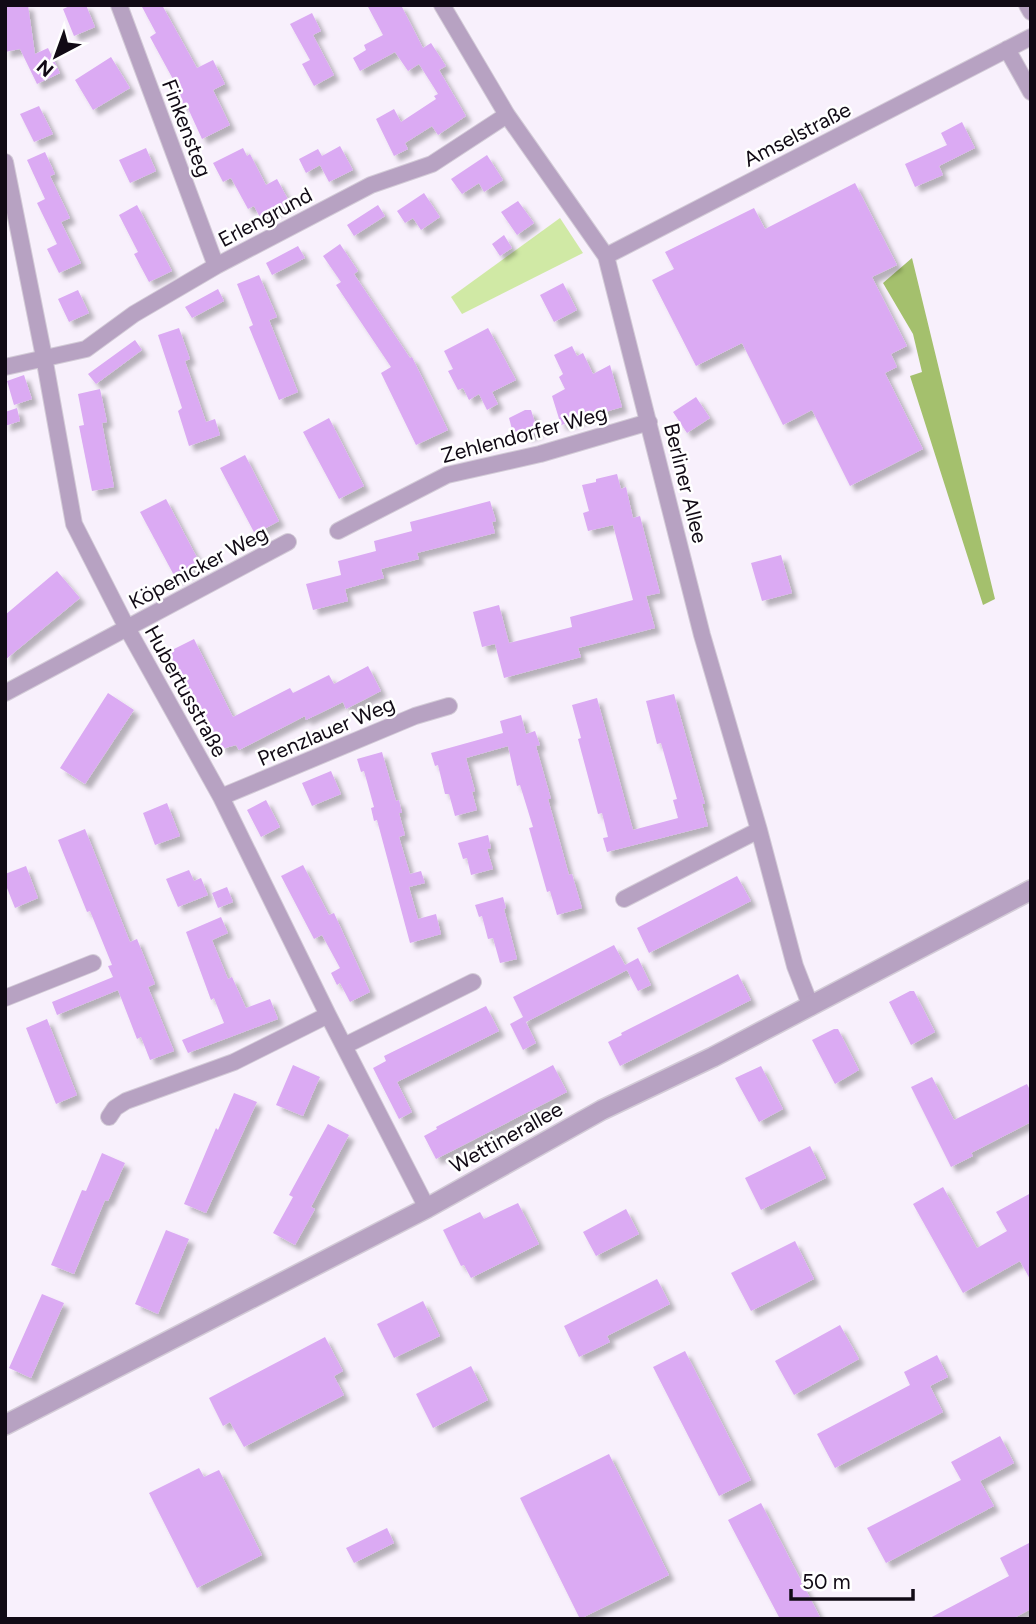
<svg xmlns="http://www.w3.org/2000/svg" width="1036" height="1624" viewBox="0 0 1036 1624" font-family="Figtree,sans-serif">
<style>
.green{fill:#d0e9a5}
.forest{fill:#a4c06d}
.building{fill:#dbaaf3;filter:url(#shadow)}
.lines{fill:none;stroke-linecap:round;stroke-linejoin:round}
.minor-casing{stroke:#d3cbd7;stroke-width:18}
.tertiary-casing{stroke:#d3cbd7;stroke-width:22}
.minor{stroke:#b7a2c2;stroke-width:16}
.tertiary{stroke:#b7a2c2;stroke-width:19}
.labels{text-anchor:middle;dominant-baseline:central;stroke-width:5;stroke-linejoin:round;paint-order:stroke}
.street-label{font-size:21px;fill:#110a15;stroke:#fff}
</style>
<defs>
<filter id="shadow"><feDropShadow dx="5.5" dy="5.5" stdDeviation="2" flood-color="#0004"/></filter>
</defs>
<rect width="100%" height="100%" fill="#f8f0fc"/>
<path class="green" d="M560,218L583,253L462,314L451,297Z"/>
<path class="forest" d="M912,258L995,599L983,605L910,376L922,372L913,334L883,283Z"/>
<path class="building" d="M5,5H28L35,54L48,48L60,73L37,84L20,49L5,52Z
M72,5H86L95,27L74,36L63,9Z
M141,5H162L197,68L213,60L225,84L213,90L230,125L202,139L186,104L182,106L169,83L174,81L150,37L156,33Z
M367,5H401L423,48L431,43L446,66L439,70L466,116L438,135L432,126L405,143L408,149L394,156L376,119L394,109L401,122L436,99L434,96L438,94L419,64L408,71L395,52L360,71L353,58L366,50L364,45L383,35Z
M312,13L321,31L313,35L334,75L314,86L302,64L310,60L290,24Z
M111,57L130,88L93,110L75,80Z
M39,106L53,134L34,142L20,114Z
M962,122L975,148L939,166L943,175L915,187L905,164L947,145L941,133Z
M340,146L353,170L329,182L320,165L306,173L299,159L318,149L322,156Z
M146,148L156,171L130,183L119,160Z
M243,148L247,156L250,154L266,185L277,179L290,203L261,219L254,206L248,209L231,178L223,182L213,163Z
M45,152L55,174L50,176L70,218L61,222L81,263L59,273L47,249L57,244L37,203L45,199L27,160Z
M487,155L503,180L484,192L479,183L462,194L451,179Z
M855,183L897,265L872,277L907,346L891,354L897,367L885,373L923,449L850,486L812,410L783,425L742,343L696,366L652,280L674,269L665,252L754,208L765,229Z
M424,193L440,217L421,230L413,218L405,223L397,211Z
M518,201L534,223L517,235L501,212Z
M137,205L172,271L149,282L134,254L138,252L119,215Z
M378,205L385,216L354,236L347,225Z
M504,235L512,248L500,256L492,244Z
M340,244L358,271L354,274L410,358L412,357L448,430L416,445L381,373L391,367L336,285L341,282L323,256Z
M298,246L305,258L272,275L266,263Z
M259,275L277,317L269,320L298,392L279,400L249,327L253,325L237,284Z
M563,283L577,310L554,322L540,295Z
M218,289L224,301L192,318L185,307Z
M78,290L89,313L69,322L58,299Z
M179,328L190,359L185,361L206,422L215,419L220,435L189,446L178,411L182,408L158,335Z
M488,328L516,380L492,392L498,404L487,410L479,394L469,400L463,388L458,390L448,371L453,369L444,351Z
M135,340L142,350L96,384L88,374Z
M572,346L577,356L583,353L593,374L610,365L622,407L561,425L552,396L565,389L559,377L563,374L554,355Z
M24,375L32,399L14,405L7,381Z
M100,389L107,422L102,423L114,487L92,491L79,426L84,425L78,394Z
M696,397L710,418L687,433L673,412Z
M17,408L20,421L5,426V412Z
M525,410H531L538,432L525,436L523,430L513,433L509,418Z
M329,418L364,486L339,499L303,432Z
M245,455L279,521L255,534L220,468Z
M617,474L621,489L626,487L633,518L640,516L660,593L646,596L655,628L578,648L581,657L504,678L495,644L482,647L473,612L499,605L509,643L572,627L570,617L633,600L613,525L588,531L583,513L589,511L582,485L596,482V479Z
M166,499L201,565L176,579L140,512Z
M490,501L496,521L492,522L495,533L417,553L419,559L381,569L384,578L345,589L348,601L313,610L306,584L341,575L338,561L376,551L374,541L412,531L410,522Z
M781,555L792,593L762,601L751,563Z
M57,571L80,598L5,660V615Z
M194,639L233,717L290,688L293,693L329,675L334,684L368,666L381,691L346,709L343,702L306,720L305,716L239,750L236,745L222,749L212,730L208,732L200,719L166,653Z
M108,693L134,710L85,784L60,768Z
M674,694L705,804H702L708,826L607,852L603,838L608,837L602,813L598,814L578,739L581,738L572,705L597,698L633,830L678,818L673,800L677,799L661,743L657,744L646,701Z
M521,715L526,734L535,731L540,745L536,746L551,799H548L569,875L572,874L582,908L557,915L550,891L547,892L529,828L533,827L520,785L517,786L508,746L466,758L475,791L472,792L477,810L455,816L449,794H445L438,765L435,766L431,753L503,733L500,721Z
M382,752L396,801L399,800L402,813H399L405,835L399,837L410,874L421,871L425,883L409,887L418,919L436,914L441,934L410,943L377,820L374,821L371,808L374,807L364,771L361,772L357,759Z
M331,771L341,794L312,806L302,783Z
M266,800L280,827L261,837L247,810Z
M167,803L180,836L155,845L143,813Z
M85,829L130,942L137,939L155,984L148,987L174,1051L150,1060L141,1037L137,1039L118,990L57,1015L52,1002L113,977L108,966L112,965L90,911L87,912L58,840Z
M488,835L491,848L487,849L493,869L471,875L467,858L463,859L458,843Z
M303,865L329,915L334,913L370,992L350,1002L340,983L337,985L331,973L340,968L322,935L314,939L281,876Z
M26,866L38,898L15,908L5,883V874Z
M189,870L194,881L201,878L208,895L178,907L166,879Z
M737,876L751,901L649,953L637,928Z
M227,887L233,902L218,908L212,893Z
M503,897L506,908L504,909L517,959L500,963L493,938L488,939L482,916L479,917L475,905Z
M221,917L228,933L212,940L228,979L232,977L246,1008L270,999L278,1019L188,1053L182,1040L224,1023L214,998L211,1000L186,932Z
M614,945L625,965L638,958L651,985L638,991L627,970L526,1022L536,1043L523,1050L510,1024L523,1017L513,997Z
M738,974L751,1000L620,1066L608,1042L622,1035L621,1033Z
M910,991H914L935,1032L911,1045L889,1002Z
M486,1006L499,1031L397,1082L412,1112L399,1119L373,1068L386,1061L384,1056Z
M47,1019L77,1095L56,1104L26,1028Z
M834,1029H838L859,1070L835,1084L812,1040Z
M293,1065L320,1077L303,1116L276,1105Z
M553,1065L567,1092L436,1159L424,1136L437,1129L436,1127Z
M761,1066L783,1109L759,1122L735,1078Z
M932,1077L954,1120L1027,1084L1031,1092V1122L971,1153L973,1156L951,1167L911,1087Z
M234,1093L257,1102L206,1213L184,1204L216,1128L218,1130Z
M328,1124L349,1135L311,1207L315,1209L295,1245L273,1233L293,1197L289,1195Z
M810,1146L826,1178L761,1210L745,1178Z
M102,1153L125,1163L108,1201L105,1200L74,1274L51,1265L82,1190L86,1191Z
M943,1187L977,1248L1007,1231L996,1212L1031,1193V1281L1020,1261L963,1293L913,1204Z
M518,1203L539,1244L471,1278L464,1265L461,1266L443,1230L480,1212L484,1219Z
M626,1209L639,1234L596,1256L583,1232Z
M166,1230L189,1239L158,1314L135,1304Z
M795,1241L814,1279L751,1311L731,1273Z
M657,1279L670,1304L607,1336L610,1342L579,1357L564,1326Z
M42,1294L64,1303L31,1378L9,1368Z
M423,1301L440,1336L394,1358L377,1324Z
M840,1325L859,1359L794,1395L775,1361Z
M325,1337L343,1371L334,1376L344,1395L244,1447L230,1422L223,1426L209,1398Z
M685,1351L751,1480L719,1496L653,1367Z
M937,1355L948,1377L930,1386L943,1412L835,1468L817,1434L910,1385L904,1372Z
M471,1366L488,1400L433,1428L416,1394Z
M1000,1436L1014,1463L980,1481L994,1506L886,1563L867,1528L961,1480L951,1462Z
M609,1454L669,1575L580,1619L520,1498Z
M199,1468L204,1477L219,1470L262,1555L197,1588L149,1493Z
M761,1503L821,1619H780L728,1520Z
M387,1528L394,1543L354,1563L346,1548Z
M1031,1542V1609L1012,1619H928L1009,1576L1000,1558Z"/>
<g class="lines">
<defs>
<path id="minor" d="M119,5L216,266
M442,5L507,115L606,256L702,635L759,830L795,966L811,1007
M1027,5L1031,12
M1007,49L1031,92
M5,162L44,357L74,524L127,628L221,797L328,1015L427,1208
M606,256L1031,37
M5,367L86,349L134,314L216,266L371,185L432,164L507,115
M338,531L447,475L540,454L649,422
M5,693L288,542
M221,797L415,716L449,706
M624,899L759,830
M5,998L93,963
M344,1046L473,982
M109,1117L115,1108L126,1101L234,1062L328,1015"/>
<path id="tertiary" d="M5,1425L427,1208L602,1110L713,1057L1031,890"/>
</defs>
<use href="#minor" class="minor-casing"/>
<use href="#tertiary" class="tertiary-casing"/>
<use href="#minor" class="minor"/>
<use href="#tertiary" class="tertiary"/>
</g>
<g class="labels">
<g class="street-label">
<text transform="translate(187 128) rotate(69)">Finkensteg</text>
<text transform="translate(797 134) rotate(-27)">Amselstraße</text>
<text transform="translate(265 217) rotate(-28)">Erlengrund</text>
<text transform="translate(524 434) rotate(-15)">Zehlendorfer Weg</text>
<text transform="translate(686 483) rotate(76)">Berliner Allee</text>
<text transform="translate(198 567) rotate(-28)">Köpenicker Weg</text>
<text transform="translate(186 691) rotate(61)">Hubertusstraße</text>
<text transform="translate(326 731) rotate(-23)">Prenzlauer Weg</text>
<text transform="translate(506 1137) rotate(-29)">Wettinerallee</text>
</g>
</g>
<rect width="1036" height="1624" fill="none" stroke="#110a15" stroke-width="14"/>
<g transform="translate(56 56) rotate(221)" stroke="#ffffff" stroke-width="5" paint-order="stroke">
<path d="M0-5L12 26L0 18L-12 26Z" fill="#110a15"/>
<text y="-10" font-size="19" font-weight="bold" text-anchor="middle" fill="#110a15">N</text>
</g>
<path d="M791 1589v10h122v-10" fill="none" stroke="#110a15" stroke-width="3.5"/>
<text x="802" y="1589" font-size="21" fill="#110a15" stroke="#ffffff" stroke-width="5" paint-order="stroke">50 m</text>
</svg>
